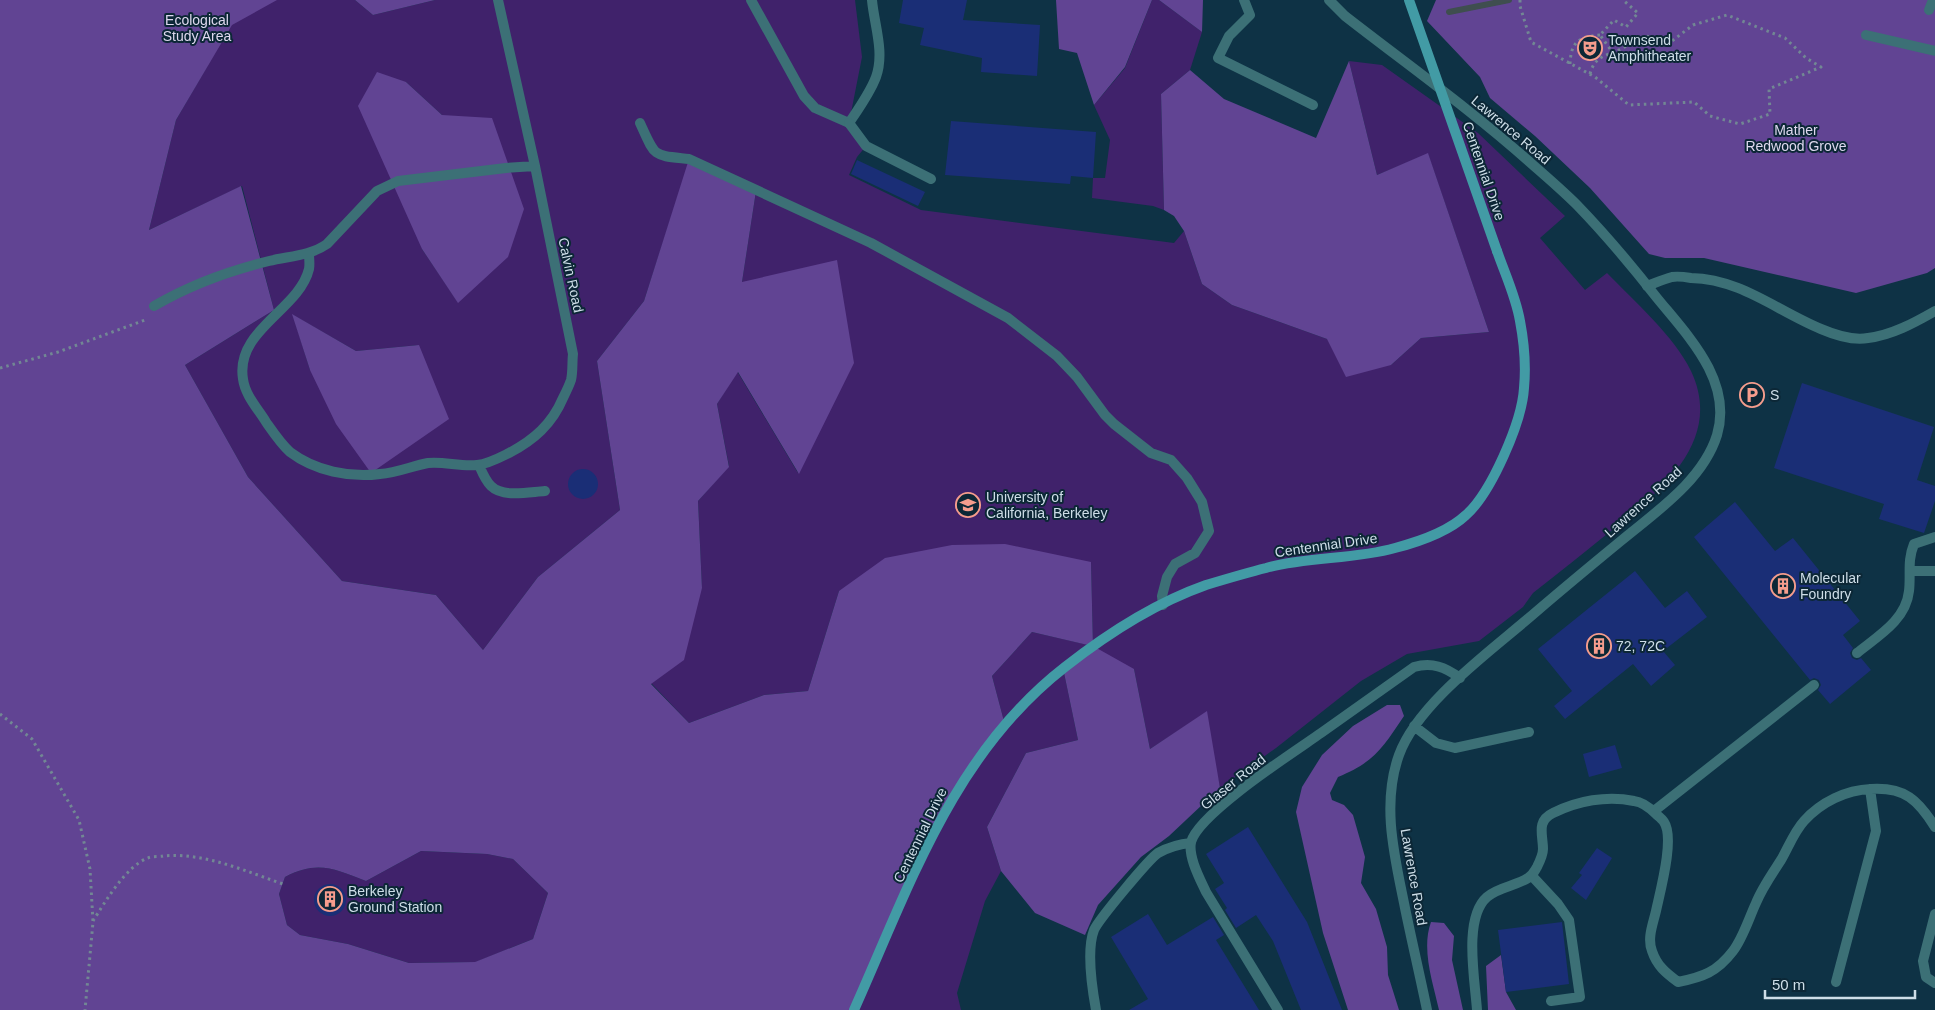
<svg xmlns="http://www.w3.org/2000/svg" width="1935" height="1010" viewBox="0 0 1935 1010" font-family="Helvetica,sans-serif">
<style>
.built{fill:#0e3245}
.green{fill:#40226b;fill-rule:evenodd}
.forest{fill:#614493;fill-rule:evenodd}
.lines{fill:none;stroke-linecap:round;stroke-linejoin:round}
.stream{stroke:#3f4e4f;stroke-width:6}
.building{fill:#1a2e76}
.path{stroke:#728794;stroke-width:3;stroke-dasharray:2.5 4;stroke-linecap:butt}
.lane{stroke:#3c7076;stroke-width:10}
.street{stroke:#3c7076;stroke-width:10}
.secondary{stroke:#429ba5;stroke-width:10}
.secondary-bridge{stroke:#429ba5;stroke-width:10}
.labels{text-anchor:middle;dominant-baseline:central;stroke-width:4;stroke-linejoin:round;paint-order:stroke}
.park-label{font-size:14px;fill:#dfd9ef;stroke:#0c2736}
.poi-label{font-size:14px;fill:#cedee8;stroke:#0c2736;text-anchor:start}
.street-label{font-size:14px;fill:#cedee8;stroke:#0c2736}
</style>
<rect width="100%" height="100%" fill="#0c2736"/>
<path class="built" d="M0,0H1935V1010H0Z"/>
<path class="green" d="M93,0H355L373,15L435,0H855L862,57L849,123L866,146L857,157L849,175L921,210L1174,243L1184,231L1202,284L1232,305L1327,339L1391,365L1421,338L1489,332L1428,154L1377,175L1349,61L1382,65L1478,133L1565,216L1540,238L1585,290L1607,273C1634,301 1675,337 1691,371C1725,443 1657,494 1607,534C1583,554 1558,573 1533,593L1523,607L1479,641L1407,654L1361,681L1276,748L1220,788L1204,714L1150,749L1134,669L1063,668L1078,740L1026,753L987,827L1001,871L985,901L957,993L961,1010H854L937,824L1005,725L992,676L1032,632L1093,646L1091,562L839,591L808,691L764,695L689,723L651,683L702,588L698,501L729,466L717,404L737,371L798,473L742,282L756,191L690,159L644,301L597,361L620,510L538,577L483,650L436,595L342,581L248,477L185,365L274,310L242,186L149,230L176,120L208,65ZM406,82L442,115L458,302L422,249ZM293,315L356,351L419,345L310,370Z
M1152,0H1159L1202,32L1190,70L1161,94L1164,210L1153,206L1092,198L1093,178H1105L1110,140L1094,105L1125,68Z
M421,851L487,854L513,859L548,893L533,939L476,962L409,963L348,944L300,935L287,925L279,894L285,877C318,860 334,869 366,881Z"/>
<path class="forest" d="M0,0H277L232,25L176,120L149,230L241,186L274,310L185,365L248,477L342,581L436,595L483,650L538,577L620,510L597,361L644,301L689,159L756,191L742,282L837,260L854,363L799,474L738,372L717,404L729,467L698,501L702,588L684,660L651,684L689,723L764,695L808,691L839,591L885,558L952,545L1005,544L1091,562L1093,646L1134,669L1150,749L1207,711L1220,788L1169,836L1141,857L1098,905L1085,935L1035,913L1001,871L987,827L1026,753L1078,740L1063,668L1092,646L1032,632L992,676L1005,725L960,785L854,1010H0ZM421,851L487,854L513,859L548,893L533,939L475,962L409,963L348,944L300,935L287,925L279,894L285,877C318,860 334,869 366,881Z
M355,0H435L373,15Z
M1056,0H1152L1125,67L1094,105L1077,53L1059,49Z
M1159,0H1203L1202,32Z
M1436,0H1935V268L1927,273L1856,293L1704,258H1665L1649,254L1590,188L1535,136L1490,98L1480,77L1427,21Z
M1349,61L1377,175L1428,153L1489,332L1421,338L1391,365L1346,377L1327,339L1232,305L1202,284L1184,231L1174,216L1164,210L1161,94L1190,70L1224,99L1316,138Z
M377,72L406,82L442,115L492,118L524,209L508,257L458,303L422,249L358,106Z
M292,314L356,351L419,345L449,419L371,473L336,424L310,370Z
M1387,705H1400L1404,716C1383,747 1375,762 1338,777L1330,793L1332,800L1344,805L1353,815L1365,857L1361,883L1376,909L1387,947L1388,975L1399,1010H1348L1323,933L1296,812L1302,787L1322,755L1353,726Z
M1431,922L1444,923L1454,936L1452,960L1463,1010H1439C1433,983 1421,949 1431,922Z
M1501,955L1506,992L1516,1010H1488L1486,966Z"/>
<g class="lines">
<path class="stream" d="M1449,12L1509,0"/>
</g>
<path class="building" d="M903,0H967L963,20L1040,25L1037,76L981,72L982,58L920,45L924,28L899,23Z
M951,121L1096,132L1093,178L1071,176L1070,184L945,175Z
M857,160L925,192L918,206L851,174Z
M1802,383L1934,427L1917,480L1935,486V501L1924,533L1879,519L1884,504L1774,468Z
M568 484a15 15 0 1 1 30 0a15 15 0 1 1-30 0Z
M1735,502L1775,551L1793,538L1860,621L1843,635L1853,648L1850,653L1852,658L1857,660L1861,658L1871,670L1830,704L1818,690L1821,685L1819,680L1814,678L1810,680L1694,537Z
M1635,571L1665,608L1687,591L1707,617L1663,651L1675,665L1651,686L1633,664L1565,719L1554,706L1572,691L1538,649Z
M1615,745L1622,768L1589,777L1583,754Z
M1248,827L1307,922L1342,1010H1301L1273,941L1256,915L1236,928L1225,910L1227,908L1215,889L1224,883L1206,854Z
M1597,848L1612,858L1586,900L1571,888L1582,875L1579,873Z
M314 900a16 16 0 1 1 32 0a16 16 0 1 1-32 0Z
M1148,914L1167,945L1213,917L1224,935L1216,940L1259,1010H1129L1148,999L1111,937Z
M1562,922L1569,984L1506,992L1498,930Z"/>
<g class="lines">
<path class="path" d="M1520,0V6L1531,42L1595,77L1629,105L1694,102L1710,116L1740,124L1770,114L1769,89L1821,67L1806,58L1785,38L1727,15L1693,25L1672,41L1646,36L1613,53L1600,35L1614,20L1626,27L1638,13L1623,0
M1570,64C1571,42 1578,37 1600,35
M1590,74C1593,62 1600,56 1613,53
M0,368L58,352L145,320
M0,714L32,739L79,820L90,869L93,922L85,1010
M93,921C105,902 126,866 148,858C152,856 159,857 163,856C205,852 247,872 286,885"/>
<path class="lane" d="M751,0L804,96L815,108L849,123C859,108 870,93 876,77C885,52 874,24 872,0
M1244,0L1250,15L1229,36L1218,58L1313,105
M1329,0L1345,16C1408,65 1474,112 1533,165C1548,178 1563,191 1577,205C1605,234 1632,266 1657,298C1688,336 1733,381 1717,435C1703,480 1657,511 1622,540C1594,563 1565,587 1537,611C1495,648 1418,702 1399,755C1381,805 1395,858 1405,908C1412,942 1420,976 1427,1010
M1929,10L1933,0
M1866,35L1935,51
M640,123C656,158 652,155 689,159L871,243L1008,318L1057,356L1077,377L1105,415L1114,424L1151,453L1171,460L1187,478L1202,502L1209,531L1195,553L1175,564L1167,577L1162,596L1163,605
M309,254C309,259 310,264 309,269C299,310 235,330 243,379C245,395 258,409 266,422C273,432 281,444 290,452C315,471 350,478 380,474C397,473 412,466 428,463C443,461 461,467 477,465C488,464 499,458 509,453C534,440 552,424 563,398C566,392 569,386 571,380C573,372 572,362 573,354L535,166L498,0
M154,306C190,285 228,271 269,261C289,256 310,256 327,244L377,191L398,181L506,168L535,166
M479,465C482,472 485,480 491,486C503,498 529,492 545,491
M1910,571H1935
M1857,653C1878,636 1906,620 1909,591C1911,574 1907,561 1914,544L1935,537
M1414,726L1436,743L1455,748L1529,732
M1654,811L1814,685
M1532,876L1558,904L1569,920L1580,997L1551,1001
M1935,914L1923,961L1926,977L1935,983
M1836,982L1876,831L1870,789
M1096,1010C1092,988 1086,951 1094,930C1099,919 1149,859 1158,853C1169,847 1179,844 1191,843
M1278,1010L1206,892C1200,879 1188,857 1191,842C1199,813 1294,752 1321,733C1352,711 1383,689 1414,667C1432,662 1445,667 1460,678
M1477,1010C1475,980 1463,918 1487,897C1498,887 1516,886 1528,878C1533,875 1534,872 1537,867C1540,861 1543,855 1543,849C1543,835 1536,821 1553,813C1577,801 1607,795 1634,801C1643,802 1650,808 1656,814C1658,816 1662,819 1664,822C1675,838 1660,892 1656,911C1653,924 1647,938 1652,951C1657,966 1666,973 1678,982C1703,977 1717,972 1733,951C1743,938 1749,918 1756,903C1762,888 1772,874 1781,860C1788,848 1794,832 1804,821C1821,802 1846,790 1871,789C1905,787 1918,800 1935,827"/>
<path class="street" d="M849,123L866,146L931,179
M1647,286C1655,283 1664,279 1672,277C1678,276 1685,277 1691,278C1741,279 1777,311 1821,329C1835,335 1852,341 1868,338C1892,335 1914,323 1935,311"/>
<path class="secondary" d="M854,1010C910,885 953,754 1065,667C1107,634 1155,603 1206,585C1226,579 1246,573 1266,568C1308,556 1353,560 1395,548C1418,542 1448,532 1466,515C1491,493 1522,422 1524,388C1526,367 1524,342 1520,321C1516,297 1505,274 1497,251"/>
<path class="secondary-bridge" d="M1409,0L1497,251"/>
</g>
<defs>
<symbol id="theatre-ring" viewBox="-11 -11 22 22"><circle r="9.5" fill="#0c2736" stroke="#f59d8d" stroke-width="1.5"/><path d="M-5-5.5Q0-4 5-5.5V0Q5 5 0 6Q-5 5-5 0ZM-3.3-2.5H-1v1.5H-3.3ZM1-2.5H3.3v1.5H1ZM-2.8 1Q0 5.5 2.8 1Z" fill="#f59d8d"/></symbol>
<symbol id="parking-ring" viewBox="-11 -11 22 22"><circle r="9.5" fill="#0c2736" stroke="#f59d8d" stroke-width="1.5"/><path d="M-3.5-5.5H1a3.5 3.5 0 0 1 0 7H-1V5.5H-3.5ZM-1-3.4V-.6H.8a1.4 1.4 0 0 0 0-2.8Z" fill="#f59d8d"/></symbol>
<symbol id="university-ring" viewBox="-11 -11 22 22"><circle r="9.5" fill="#0c2736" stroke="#f59d8d" stroke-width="1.5"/><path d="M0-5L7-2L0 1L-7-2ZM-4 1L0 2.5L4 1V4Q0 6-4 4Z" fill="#f59d8d"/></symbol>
<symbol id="building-ring" viewBox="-11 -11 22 22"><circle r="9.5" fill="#0c2736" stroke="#f59d8d" stroke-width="1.5"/><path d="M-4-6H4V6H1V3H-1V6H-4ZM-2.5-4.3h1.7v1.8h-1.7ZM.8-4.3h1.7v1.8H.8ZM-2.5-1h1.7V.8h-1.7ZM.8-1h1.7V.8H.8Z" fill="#f59d8d"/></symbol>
</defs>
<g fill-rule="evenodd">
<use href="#theatre-ring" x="1576" y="34" width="28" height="28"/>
<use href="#parking-ring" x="1738" y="381" width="28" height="28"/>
<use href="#university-ring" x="954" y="491" width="28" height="28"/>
<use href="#building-ring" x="1769" y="572" width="28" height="28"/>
<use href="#building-ring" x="1585" y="632" width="28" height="28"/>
<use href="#building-ring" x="316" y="885" width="28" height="28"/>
</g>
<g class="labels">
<g class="park-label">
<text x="197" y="20">Ecological<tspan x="197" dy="16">Study Area</tspan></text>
<text x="1796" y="130">Mather<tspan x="1796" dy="16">Redwood Grove</tspan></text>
</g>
<g class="poi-label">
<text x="1608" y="40">Townsend<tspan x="1608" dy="16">Amphitheater</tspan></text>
<text x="1770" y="395">S</text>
<text x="986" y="497">University of<tspan x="986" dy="16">California, Berkeley</tspan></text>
<text x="1800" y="578">Molecular<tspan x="1800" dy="16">Foundry</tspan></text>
<text x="1616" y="646">72, 72C</text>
<text x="348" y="891">Berkeley<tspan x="348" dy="16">Ground Station</tspan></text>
</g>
<g class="street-label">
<text transform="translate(1511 130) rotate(40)">Lawrence Road</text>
<text transform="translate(1484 171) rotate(71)">Centennial Drive</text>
<text transform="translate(571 275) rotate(78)">Calvin Road</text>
<text transform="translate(1643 502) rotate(-42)">Lawrence Road</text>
<text transform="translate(1326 545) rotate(-8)">Centennial Drive</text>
<text transform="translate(1233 782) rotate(-39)">Glaser Road</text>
<text transform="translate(920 835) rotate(-64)">Centennial Drive</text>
<text transform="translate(1414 877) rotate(80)">Lawrence Road</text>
</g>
</g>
<path d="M1765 990v8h150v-8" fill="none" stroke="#cedee8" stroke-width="2.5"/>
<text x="1772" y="990" font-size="15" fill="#cedee8" stroke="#0c2736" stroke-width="4" paint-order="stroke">50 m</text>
</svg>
